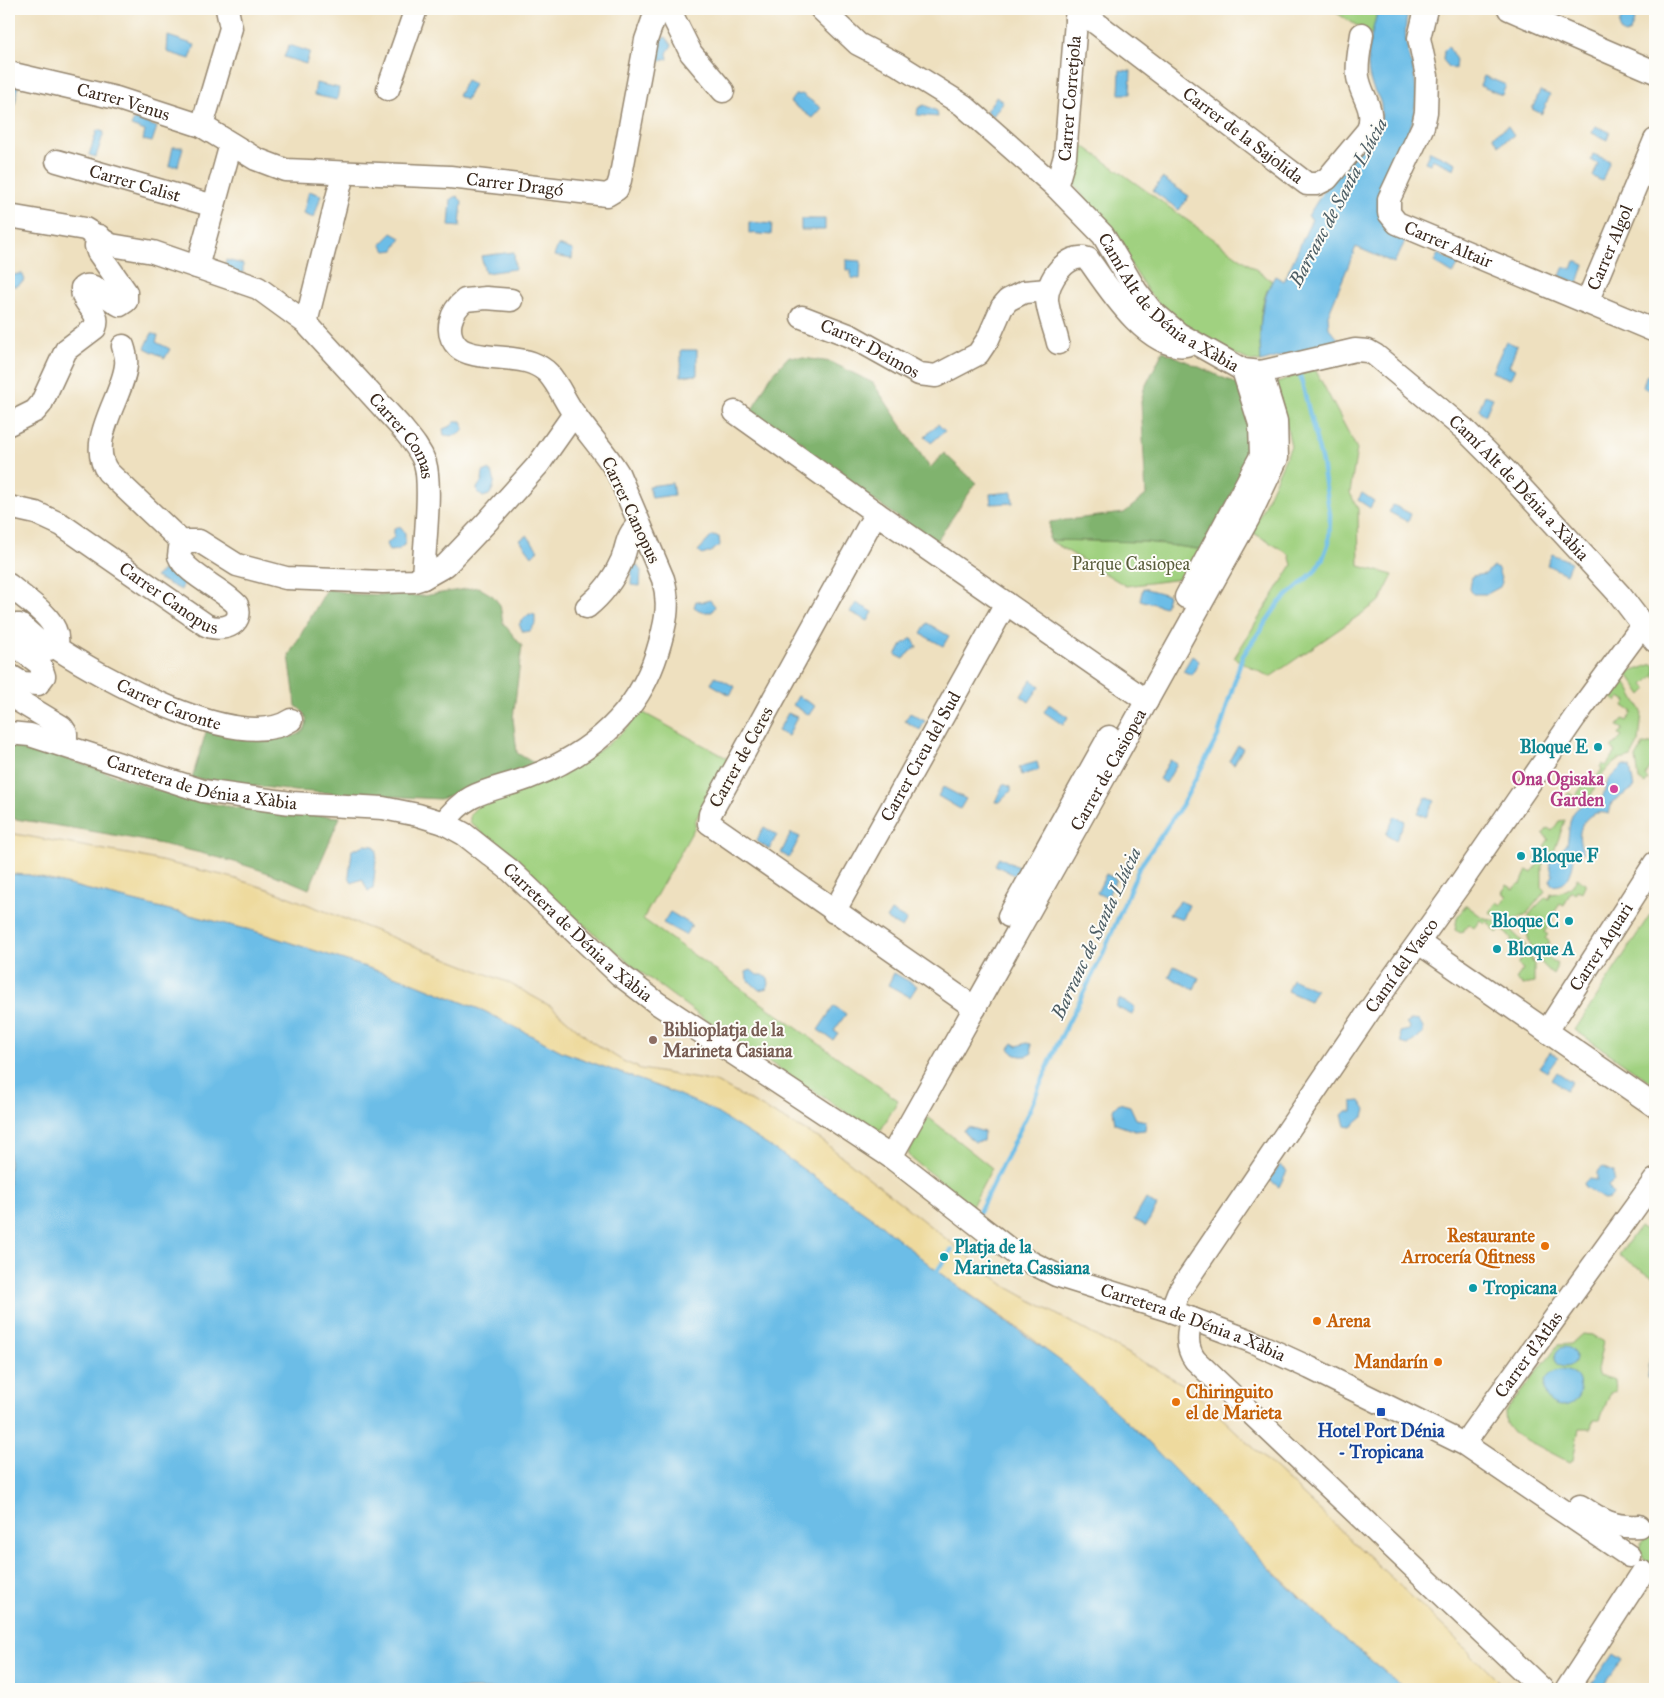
<svg xmlns="http://www.w3.org/2000/svg" width="1664" height="1698" viewBox="0 0 1664 1698" font-family="'IM FELL Great Primer',serif">
<style>
.green{fill:#a0d180;stroke:#6e7e4f;fill-rule:evenodd}
.forest{fill:#80b36e;stroke:#5e6e46}
.sand{fill:#eeda9e;stroke:#94825e}
.water{fill:#6cbde7;stroke:#547482}
.lines{fill:none;stroke-linecap:round;stroke-linejoin:round}
.stream{stroke:#6cbde7;stroke-width:4.5}
.minor-casing{stroke:#94856e;stroke-width:25}
.minor{stroke:#fff;stroke-width:22}
.culture-dot{fill:#0f9aa8;stroke:#fdfcf7;stroke-width:2}
.hotel-dot{fill:#d1479c;stroke:#fdfcf7;stroke-width:2}
.education-dot{fill:#8d6e63;stroke:#fdfcf7;stroke-width:2}
.food-dot{fill:#e8710a;stroke:#fdfcf7;stroke-width:2}
.transit-dot{fill:#1a4fb4;stroke:#fdfcf7;stroke-width:2}
.labels{text-anchor:middle;dominant-baseline:central;stroke-width:4;stroke-linejoin:round;paint-order:stroke}
.street-label{font-size:18px;fill:#3b2a1e;stroke:#fdfcf7}
.park-label{font-size:18px;fill:#595c3b;stroke:#fdfcf7}
.culture-label{font-size:18px;font-weight:bold;fill:#0d838f;stroke:#fdfcf7;text-anchor:start}
.hotel-label{font-size:18px;font-weight:bold;fill:#b23c85;stroke:#fdfcf7;text-anchor:end}
.education-label{font-size:18px;font-weight:bold;fill:#785e54;stroke:#fdfcf7;text-anchor:start}
.food-label{font-size:18px;font-weight:bold;fill:#c56008;stroke:#fdfcf7;text-anchor:end}
.transit-label{font-size:18px;font-weight:bold;fill:#164399;stroke:#fdfcf7}
.water-label{font-size:19px;font-style:italic;fill:#4c5d64;stroke:#fdfcf7}
</style>
<rect width="100%" height="100%" fill="#fdfcf7"/>
<filter id="ink" filterUnits="userSpaceOnUse"><feTurbulence type="fractalNoise" baseFrequency=".02" numOctaves="2"/><feDisplacementMap in="SourceGraphic" scale="10" xChannelSelector="R" yChannelSelector="G"/><feConvolveMatrix kernelMatrix="1 2 1 2 8 2 1 2 1" color-interpolation-filters="sRGB"/></filter>
<filter id="wash" filterUnits="userSpaceOnUse"><feTurbulence type="fractalNoise" baseFrequency=".0096" numOctaves="4" result="noise"/><feDisplacementMap in="SourceGraphic" scale="20" xChannelSelector="R" yChannelSelector="G"/><feGaussianBlur stdDeviation="1.12" result="paint"/><feColorMatrix in="noise" values="0 0 0 0 0 0 0 0 0 0 0 0 0 0 0 0 0 1.4 0 .05"/><feComposite in="paint" operator="in"/></filter>
<g filter="url(#wash)">
<rect width="100%" height="100%" fill="#eee0bf"/>
<path class="green" d="M1330,9H1378L1372,35Z
M1074,139L1272,281C1257,305 1260,336 1261,362L1250,361L1185,330L1149,293L1114,238L1072,181L1070,171Z
M1315,369L1357,449L1350,493L1358,509L1359,566L1393,575L1380,601L1270,677L1234,658L1292,565L1289,554L1252,532L1291,446L1277,382Z
M1049,540L1146,542L1205,550L1188,578L1126,586Z
M1653,664L1655,666V678L1653,676L1644,685L1648,689L1642,695L1627,673Z
M1623,677L1642,712L1639,742L1631,757C1627,759 1619,759 1615,762C1605,770 1595,783 1591,796L1574,805L1565,799L1569,793L1575,797L1583,785L1579,782L1583,777L1589,781L1593,776L1596,778L1602,769L1600,767L1602,764L1606,766L1616,752L1611,748L1622,737L1619,735L1623,729L1618,726L1623,719L1627,721L1633,712L1624,706L1627,701L1620,697L1617,702L1610,696Z
M640,711L729,759L694,823L696,825L643,919L898,1100L881,1130L875,1131L711,1024L638,970L583,924L470,822V814L479,805C533,782 606,762 640,711Z
M1655,743V764L1653,763L1645,776L1648,779L1645,784L1639,780L1636,758L1643,745Z
M1565,820L1555,849L1542,865V887L1545,891L1525,916L1505,920L1489,912L1497,902L1501,905L1507,896L1502,892L1507,885L1514,889L1519,883L1521,884L1527,870L1532,873L1539,862L1535,858L1546,848L1544,846L1549,839L1543,834L1548,828L1552,831L1559,821Z
M1577,878L1586,883L1582,892L1577,890L1575,894L1571,891L1564,906L1560,904L1551,917L1554,919L1544,932L1548,935L1545,938L1550,942L1541,953L1558,964L1553,974C1537,961 1523,941 1528,919C1530,911 1541,902 1546,897L1549,899L1551,894C1562,893 1573,889 1577,878Z
M1466,905L1482,917L1504,924L1524,943L1534,965V983L1523,985L1516,979L1523,969L1517,964L1523,958L1519,954L1522,951L1509,943L1512,939L1501,929L1497,933L1487,921L1484,923L1480,920L1474,928L1469,924L1461,933L1455,930L1457,918Z
M1651,913L1655,915V1085L1575,1030Z
M928,1117L992,1168L972,1206L912,1159L908,1153Z
M1639,1227L1655,1238V1278L1619,1255Z
M1582,1334L1592,1335L1603,1342L1597,1370L1598,1375L1615,1380L1616,1391L1610,1393L1600,1420H1593L1591,1428H1579L1573,1460L1569,1462L1513,1433L1506,1424L1505,1412L1558,1345L1571,1344ZM1558,1350L1574,1354L1572,1363L1562,1366L1557,1362L1555,1356Z
M1655,1533V1564L1645,1561L1639,1548L1646,1536Z"/>
<path class="forest" d="M1163,351L1237,384L1249,416L1250,455L1205,550L1146,542L1049,540L1050,522L1124,513L1146,495L1141,402L1144,389Z
M789,356L831,362L873,383L930,468L944,453L976,483L935,543L750,414L770,377Z
M478,587L493,596L500,605L503,623L522,646L513,718L517,753L532,762L539,763L440,799L295,791L192,778L207,729C215,730 222,731 230,732C246,735 301,747 306,725C308,716 303,711 296,706L289,655L327,589L354,594L423,596Z
M9,746C69,754 123,781 181,797C233,810 287,813 340,817L309,889C217,848 108,834 9,818Z"/>
<path class="sand" d="M9,833L139,856L226,876L268,889L507,982L552,1007L592,1042L623,1061L641,1069L716,1082L820,1139L1007,1287L1190,1388L1449,1632L1506,1689H1406L1336,1632L1223,1522L1143,1437L1033,1339L937,1271L874,1219L783,1155L670,1091L563,1052L484,1011L409,981L254,931L29,875L9,874Z"/>
<path class="water" d="M1378,9H1409C1398,45 1417,63 1416,96C1415,131 1394,167 1381,198L1409,234L1394,263L1356,247L1328,315L1329,328L1339,340L1261,362C1259,332 1259,302 1275,276L1284,281L1312,219L1308,216L1323,192L1380,122C1385,96 1375,99 1370,79C1364,57 1373,30 1378,9Z
M1629,9L1634,10V21L1630,32L1625,34L1620,31C1618,22 1622,13 1629,9Z
M168,36L195,45L190,59L167,52Z
M666,37L672,45L667,53L668,59L660,61L656,57L661,39Z
M289,45L310,52L306,64L284,57Z
M1448,46L1456,60L1455,69L1449,67L1443,60L1444,50Z
M1120,70L1131,71L1130,94H1119Z
M1484,76L1506,85L1502,95L1480,86Z
M466,80L474,84L466,100L458,96Z
M316,83L339,88L337,100L314,95Z
M9,84L18,86L15,104L9,103Z
M1540,91L1550,95L1542,114L1532,109Z
M802,94L821,108L812,118L790,102L795,95Z
M996,97L1003,102L993,116L986,111Z
M924,105L937,111L938,117L917,115L918,108Z
M134,119L157,127L152,142L143,140L145,131L131,126Z
M1508,126L1514,135L1499,145L1493,136Z
M1595,126L1610,132L1607,140L1592,133Z
M97,130L104,132L96,157L89,155Z
M173,147H183L178,166H169Z
M1430,151L1456,163L1454,169L1432,159L1430,164L1425,162Z
M1593,154L1610,161L1602,181L1593,177L1598,164L1591,160Z
M1162,178L1189,196L1179,210L1153,191Z
M309,191L321,195L314,218L303,214Z
M457,196L462,201L460,227L449,226L451,199Z
M801,219H825V230H801Z
M749,222L772,224L771,235L749,233Z
M392,233L401,238L394,250L386,251L381,244Z
M558,245L573,250L572,259L554,256Z
M514,252L515,269L485,273L481,256Z
M1438,254L1459,264L1453,274L1434,262Z
M226,260L243,264V274L225,271Z
M846,260L861,261L860,279L851,278V270H846Z
M1575,261L1584,265L1578,283L1560,276L1564,266L1572,269Z
M9,273L14,275L22,273L25,280L17,286H9Z
M152,333L158,336L156,342L170,349L165,358L145,348Z
M1506,341L1517,346L1509,366L1515,369L1510,379L1492,372Z
M681,350H697V375L681,376Z
M1655,372V392H1654L1643,387L1646,376Z
M1485,395L1493,398L1485,416L1479,409Z
M456,421H462L464,429L461,433L452,436L444,435L443,429L451,426Z
M938,424L945,431L931,443L925,436Z
M488,470C497,475 495,488 489,495L483,497L478,493L477,488L482,481L483,472Z
M672,483L674,495L652,498L649,486Z
M1012,492L1013,503L991,504L990,494Z
M1362,493L1374,501L1370,508L1358,500Z
M1393,505L1411,514L1408,522L1389,512Z
M400,527L405,533V544L398,550L389,551L386,544L394,537V528Z
M527,535L538,550L532,556L520,540Z
M712,536L719,537L720,545L711,552L702,555L698,551Z
M1552,554L1571,562L1566,574L1547,565Z
M637,565L641,571L640,586L631,585L632,567Z
M1493,567L1498,569L1502,582L1500,587L1487,594H1473L1470,589L1472,576L1485,574Z
M165,569L184,582L181,590L155,577Z
M1143,588L1168,595L1165,607L1140,600Z
M710,600L715,606L712,612H702L694,607L696,601L702,602Z
M856,603L873,612L868,621L850,612Z
M529,614L535,615V624L530,631L523,632L519,624Z
M927,623L949,636L943,646L921,634Z
M912,638L917,647L909,652L904,659L896,655L902,645Z
M1192,656L1199,661L1192,675L1183,671Z
M715,676L735,687L730,695L711,684Z
M1031,680L1040,686L1029,702L1021,696Z
M798,696L815,706L809,715L793,705Z
M1049,704L1068,717L1063,725L1044,712Z
M788,713L797,717L788,736L778,731Z
M910,713L925,721L920,730L905,721Z
M1238,745L1243,748L1234,764L1229,761Z
M1170,760L1177,764L1166,783L1159,779Z
M1037,762L1039,770L1022,775L1019,767Z
M1623,765L1630,767L1634,788L1612,802L1609,814C1585,806 1572,835 1584,852L1575,854C1572,867 1571,889 1551,885L1550,880L1553,875L1549,864L1567,844C1571,823 1566,809 1592,801L1596,803L1602,799L1608,780Z
M1003,784L1011,787V791L1000,802H995Z
M943,787L966,799L960,809L938,796Z
M1426,797L1435,801L1426,817L1418,813Z
M1395,816L1405,821L1396,840L1386,834Z
M764,827L777,835L769,849L756,841Z
M791,833L800,837L789,858L781,853Z
M365,845L374,846L377,851L373,889L368,891L362,879L352,883L349,876L352,850Z
M999,857L1020,868L1016,876L995,865Z
M9,874L29,875L254,931L409,981L484,1011L563,1052L670,1091L709,1108L783,1155L874,1219L937,1271L1062,1362L1143,1437L1281,1580L1336,1632L1406,1689H9Z
M1106,874L1116,879L1107,898L1097,893Z
M1180,901L1189,905L1183,919L1169,914Z
M891,911L907,920L902,928L886,919Z
M670,912L692,925L685,935L663,923Z
M1174,966L1199,978L1194,989L1169,977Z
M751,970L757,975H763L768,978L769,984L767,988L759,990L747,979L746,972Z
M894,973L917,986L910,997L888,985Z
M1292,979L1316,990L1310,1001L1287,991Z
M1119,999L1135,1007L1132,1015L1116,1007Z
M834,1006L846,1014L834,1031L838,1033L833,1040L818,1030Z
M1412,1020L1419,1021L1423,1028V1034L1408,1045L1401,1043L1400,1032L1409,1030L1410,1027L1406,1024Z
M1013,1043L1018,1046L1026,1043L1031,1044L1032,1053C1025,1059 1013,1056 1009,1048Z
M1550,1052L1558,1057L1547,1072L1539,1067Z
M1557,1072L1572,1082L1566,1090L1552,1080Z
M1360,1101L1366,1110L1364,1116L1351,1127L1345,1126L1342,1115L1346,1111H1352V1102Z
M1119,1103L1130,1106L1136,1119L1146,1121L1145,1130L1135,1131L1115,1124L1113,1109Z
M968,1127L984,1132L983,1141L975,1142L965,1134L963,1130Z
M1280,1165L1287,1171L1279,1187L1269,1180Z
M1603,1167L1614,1172V1181L1608,1186L1613,1194L1609,1199L1605,1200L1585,1187L1584,1183L1588,1179L1597,1180V1172Z
M1146,1199L1157,1206L1146,1226L1134,1220Z
M1555 1357a10 10 0 1 1 20 0a10 10 0 1 1-20 0Z
M1650,1358L1655,1359V1380L1648,1378Z
M1544 1388a18 18 0 1 1 36 0a18 18 0 1 1-36 0Z
M1613,1654L1622,1660L1602,1689H1589Z"/>
<g class="lines">
<path class="stream" d="M979,1212L1030,1109L1057,1045L1102,956L1139,868L1182,805L1218,736L1242,657L1279,603L1314,572L1323,558L1329,542L1330,515L1322,463L1299,371
M937,1271L952,1249"/>
</g>
</g>
<g filter="url(#ink)">
<g class="lines">
<defs>
<g id="minor">
<path d="M669,9L691,53L723,91"/>
<path id="s1" d="M821,9L858,44L897,64L963,105L1056,187L1103,235L1136,291L1151,310L1179,334L1243,370L1261,372L1355,350L1368,351L1375,355L1464,429L1505,470L1620,595L1655,641"/>
<path id="s2" d="M1426,9L1419,38L1427,76L1426,112L1423,126L1389,199V213L1397,223L1655,331"/>
<path d="M1509,9L1655,72"/>
<path id="s3" d="M1076,19L1092,20L1307,184H1317L1327,179L1368,130C1376,108 1361,97 1358,77C1356,63 1360,48 1362,34"/>
<path id="s4" d="M9,73L116,98L202,126L256,159L285,170L450,177L607,195L617,189L620,180L646,40L657,9"/>
<path d="M388,89L416,9"/>
<path d="M202,126L231,28L227,9"/>
<path id="s5" d="M57,161L214,206"/>
<path id="s6" d="M1056,187L1065,156L1077,9"/>
<path id="s7" d="M9,216L85,229L111,245L153,252L258,288L306,323L401,427C410,438 420,449 425,463C432,486 424,550 423,578"/>
<path d="M197,267L231,144"/>
<path id="s8" d="M1587,302L1655,140"/>
<path id="s9" d="M802,317L851,336L919,374L936,376L978,354L988,339L1002,307L1008,300L1024,292L1048,290"/>
<path d="M306,323L343,174"/>
<path d="M1058,343C1055,329 1048,314 1047,300C1046,281 1068,251 1088,259C1107,286 1148,351 1186,345"/>
<path d="M735,412L876,513L1147,701"/>
<path d="M9,424L35,411L41,404L66,350L95,328C102,311 81,305 82,288L85,286C98,284 108,300 120,305L126,301V292L98,252L96,246L99,236"/>
<path id="s10" d="M9,507L36,513L62,525L206,625C220,632 245,626 237,605C223,589 186,574 179,556L180,548L184,544L108,472C85,442 123,397 126,365C127,358 125,352 123,346"/>
<path d="M876,513L710,814L709,823L975,1008"/>
<path d="M184,544L188,541H199L237,565L286,578L383,582L414,581L423,578L446,565L485,524L538,465L574,414"/>
<path d="M9,585C25,600 61,619 57,644L49,649L46,648L20,625H14L9,628"/>
<path d="M1186,597L1261,456L1260,424L1243,370"/>
<path d="M587,607C603,594 614,579 622,560C627,547 627,533 639,525"/>
<path d="M9,641L40,664L44,676L38,684L22,683L9,675"/>
<path id="s11" d="M55,647C101,677 239,755 291,720"/>
<path d="M9,695L62,727L66,733V746"/>
<path id="s12" d="M9,733L30,735L203,791L291,803L383,808L418,815L444,823L464,834L511,871L619,974L657,1003L891,1157L1018,1256L1056,1275L1168,1310L1251,1341L1310,1368L1464,1444L1629,1556"/>
<path d="M444,823C466,790 493,791 528,778C589,755 637,716 657,653C665,627 671,605 663,579L618,473C605,452 589,435 575,415C565,402 559,385 548,373C544,369 537,365 532,363C512,355 471,360 458,347C443,332 451,311 465,300L486,298L511,300"/>
<path id="s13" d="M834,912L1006,603"/>
<path d="M1009,916L1109,737"/>
<path d="M1419,943L1655,1106"/>
<path id="s14" d="M1547,1031L1655,863"/>
<path id="s15" d="M891,1157L1101,783L1248,519L1277,458L1276,421L1261,372"/>
<path id="s16" d="M1171,1311L1178,1293L1374,1004L1460,884L1575,717L1642,626"/>
<path d="M1192,1319C1187,1332 1186,1348 1195,1360L1542,1689"/>
<path id="s17" d="M1471,1434L1655,1180"/>
<path d="M1580,1506C1601,1520 1613,1528 1639,1526"/>
<path d="M1567,1689L1643,1572"/>
</g>
</defs>
<use href="#minor" class="minor-casing"/>
<use href="#minor" class="minor"/>
</g>
</g>
<g class="culture-dot">
<circle cx="1598" cy="747" r="5"/>
<circle cx="1521" cy="856" r="5"/>
<circle cx="1569" cy="921" r="5"/>
<circle cx="1497" cy="949" r="5"/>
<circle cx="944" cy="1257" r="5"/>
<circle cx="1473" cy="1288" r="5"/>
</g>
<circle class="hotel-dot" cx="1614" cy="789" r="5"/>
<circle class="education-dot" cx="653" cy="1040" r="5"/>
<g class="food-dot">
<circle cx="1545" cy="1246" r="5"/>
<circle cx="1317" cy="1321" r="5"/>
<circle cx="1438" cy="1362" r="5"/>
<circle cx="1176" cy="1402" r="5"/>
</g>
<rect class="transit-dot" x="1376" y="1407" width="10" height="10" rx="2.5"/>
<g class="labels">
<g class="street-label">
<text stroke="none"><textPath href="#s6" startOffset="90">Carrer Corretjola</textPath></text>
<text stroke="none"><textPath href="#s4" startOffset="118">Carrer Venus</textPath></text>
<text stroke="none"><textPath href="#s3" startOffset="206">Carrer de la Sajolida</textPath></text>
<text stroke="none"><textPath href="#s5" startOffset="81">Carrer Calist</textPath></text>
<text stroke="none"><textPath href="#s4" startOffset="525">Carrer Dragó</textPath></text>
<text stroke="none"><textPath href="#s2" startOffset="282">Carrer Altair</textPath></text>
<text stroke="none"><textPath href="#s8" startOffset="59">Carrer Algol</textPath></text>
<text stroke="none"><textPath href="#s1" startOffset="460">Camí Alt de Dénia a Xàbia</textPath></text>
<text stroke="none"><textPath href="#s9" startOffset="75">Carrer Deimos</textPath></text>
<text stroke="none"><textPath href="#s7" startOffset="470">Carrer Comas</textPath></text>
<text stroke="none"><textPath href="#s1" startOffset="895">Camí Alt de Dénia a Xàbia</textPath></text>
<text transform="translate(631 510) rotate(65)">Carrer Canopus</text>
<text stroke="none"><textPath href="#s10" startOffset="186">Carrer Canopus</textPath></text>
<text stroke="none"><textPath href="#s11" startOffset="128">Carrer Caronte</textPath></text>
<text transform="translate(741 757) rotate(-61)">Carrer de Ceres</text>
<text stroke="none"><textPath href="#s13" startOffset="178">Carrer Creu del Sud</textPath></text>
<text stroke="none"><textPath href="#s15" startOffset="444">Carrer de Casiopea</textPath></text>
<text stroke="none"><textPath href="#s12" startOffset="200">Carretera de Dénia a Xàbia</textPath></text>
<text stroke="none"><textPath href="#s12" startOffset="620">Carretera de Dénia a Xàbia</textPath></text>
<text stroke="none"><textPath href="#s14" startOffset="100">Carrer Aquari</textPath></text>
<text stroke="none"><textPath href="#s16" startOffset="416">Camí del Vasco</textPath></text>
<text stroke="none"><textPath href="#s12" startOffset="1355">Carretera de Dénia a Xàbia</textPath></text>
<text stroke="none"><textPath href="#s17" startOffset="98">Carrer d'Atlas</textPath></text>
</g>
<g class="park-label">
<text x="1131" y="564">Parque Casiopea</text>
</g>
<g class="culture-label">
<text x="1588" y="747" text-anchor="end">Bloque E</text>
<text x="1531" y="856">Bloque F</text>
<text x="1559" y="921" text-anchor="end">Bloque C</text>
<text x="1507" y="949">Bloque A</text>
<text x="954" y="1247">Platja de la<tspan x="954" dy="21">Marineta Cassiana</tspan></text>
<text x="1483" y="1288">Tropicana</text>
</g>
<g class="hotel-label">
<text x="1604" y="779">Ona Ogisaka<tspan x="1604" dy="21">Garden</tspan></text>
</g>
<g class="education-label">
<text x="663" y="1030">Biblioplatja de la<tspan x="663" dy="21">Marineta Casiana</tspan></text>
</g>
<g class="food-label">
<text x="1535" y="1236">Restaurante<tspan x="1535" dy="21">Arrocería Qfitness</tspan></text>
<text x="1327" y="1321" text-anchor="start">Arena</text>
<text x="1428" y="1362">Mandarín</text>
<text x="1186" y="1392" text-anchor="start">Chiringuito<tspan x="1186" dy="21">el de Marieta</tspan></text>
</g>
<g class="transit-label">
<text x="1381" y="1431">Hotel Port Dénia<tspan x="1381" dy="21">- Tropicana</tspan></text>
</g>
<g class="water-label">
<text transform="translate(1338 202) rotate(-62)">Barranc de Santa Llúcia</text>
<text transform="translate(1096 933) rotate(-65)">Barranc de Santa Llúcia</text>
</g>
</g>
<rect width="1664" height="1698" fill="none" stroke="#fdfcf7" stroke-width="30"/>
</svg>
